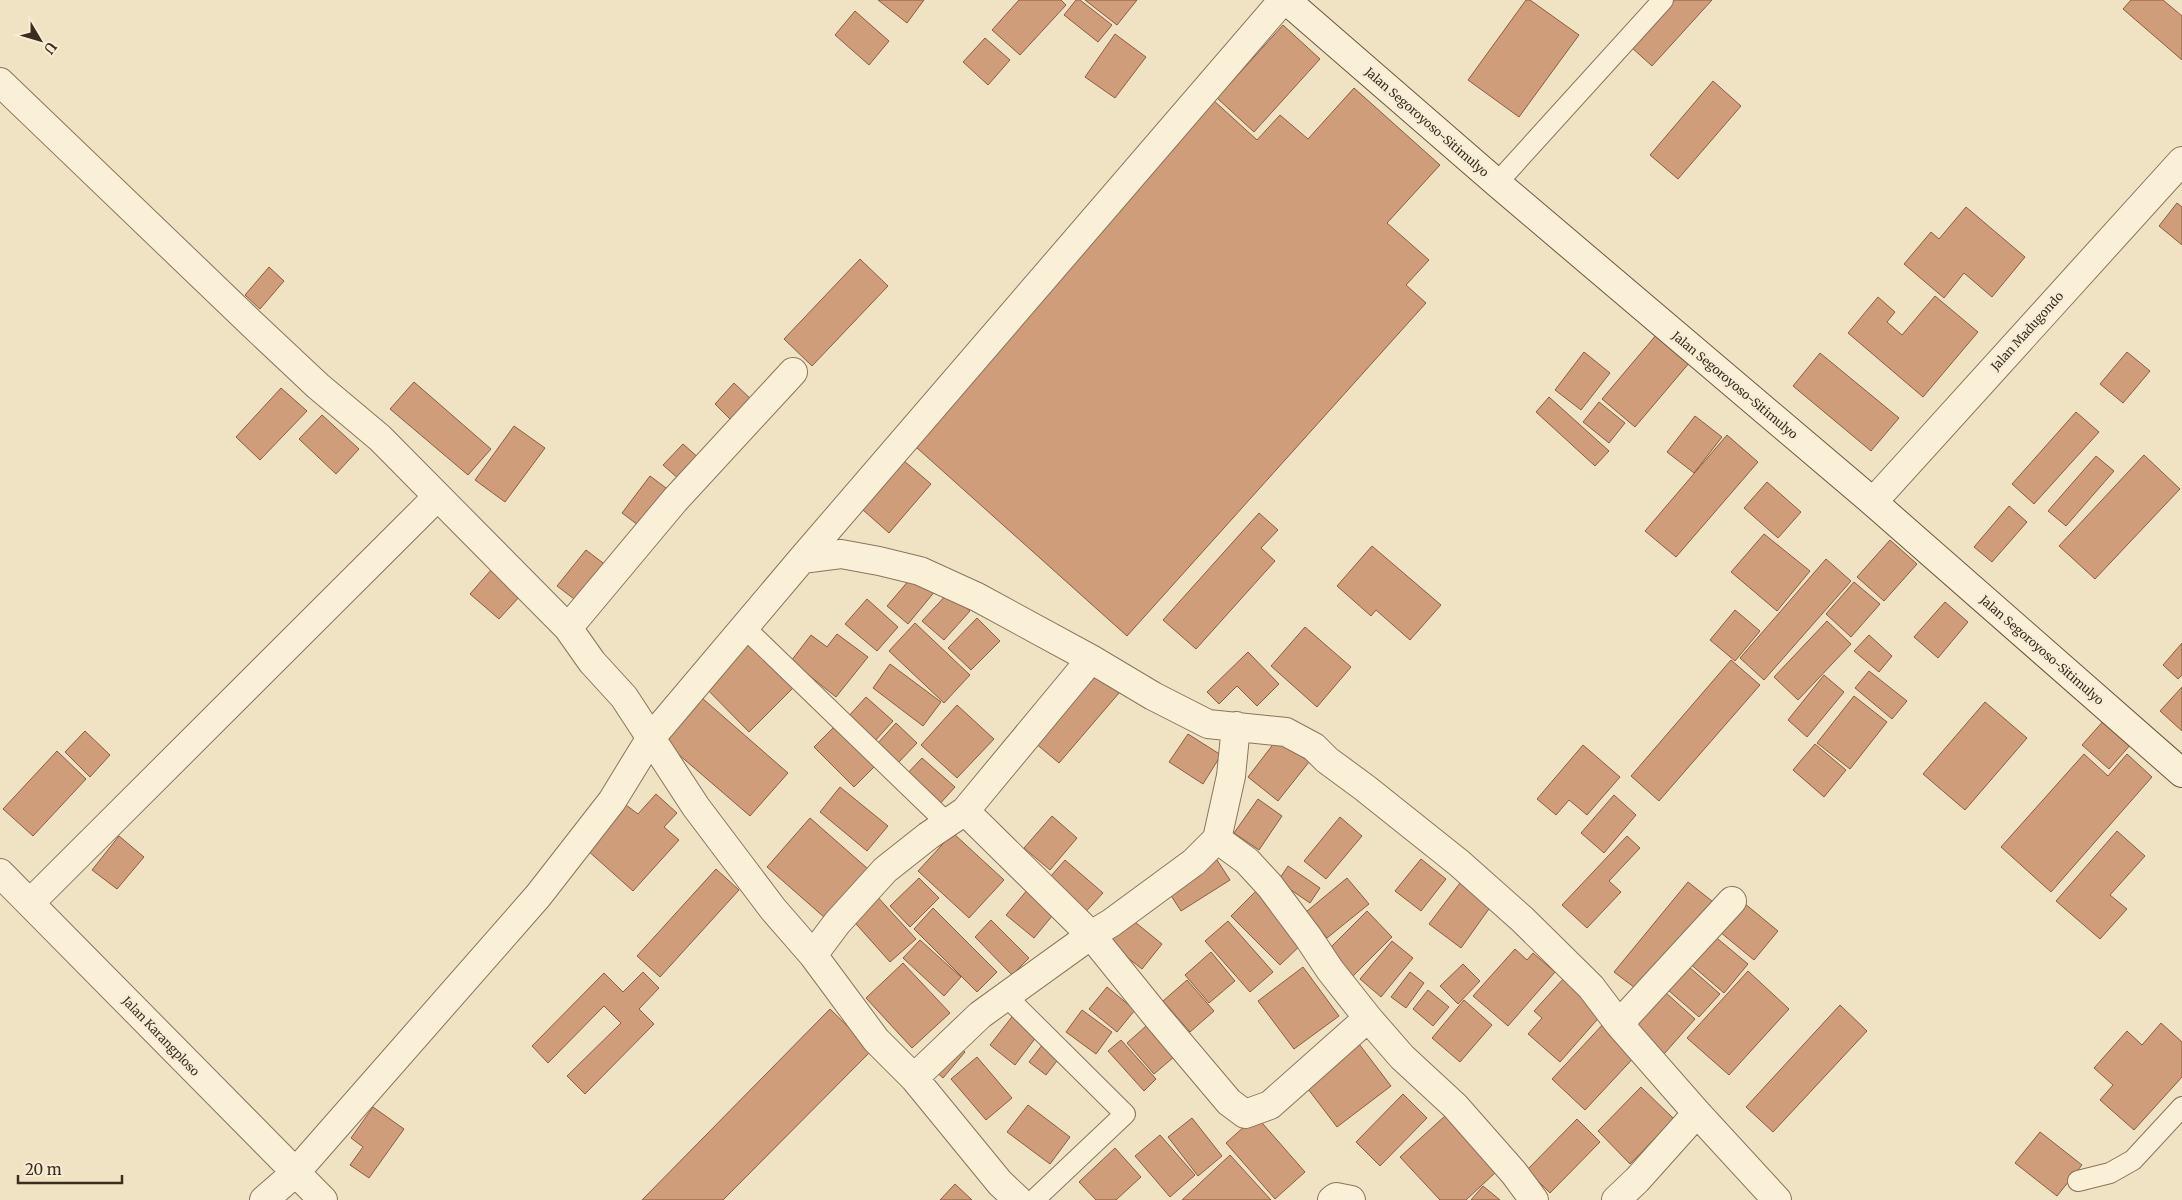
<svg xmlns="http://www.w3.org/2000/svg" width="2182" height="1200" viewBox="0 0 2182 1200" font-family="Merriweather,serif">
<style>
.building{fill:#cf9d79;stroke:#8b5d3f}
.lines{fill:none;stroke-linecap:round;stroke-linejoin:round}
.service-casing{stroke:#8b745a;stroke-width:22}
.minor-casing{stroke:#8b745a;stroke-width:30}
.secondary-casing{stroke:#6d553d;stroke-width:30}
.service{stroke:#faf0d8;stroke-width:20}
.minor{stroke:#faf0d8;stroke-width:28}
.secondary{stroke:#faf0d8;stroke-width:28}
.labels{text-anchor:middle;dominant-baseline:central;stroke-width:5;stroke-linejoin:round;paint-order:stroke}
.street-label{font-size:12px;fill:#3b2c1e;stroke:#f7edd4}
</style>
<rect width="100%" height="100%" fill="#f0e3c4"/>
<path class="building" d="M878,0H924L907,23Z
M1019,0H1061L1066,5L1020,55L992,30Z
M1076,0H1080L1112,25L1098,42L1064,15Z
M1085,0H1137L1117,25Z
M1526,0H1530L1579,35L1519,117L1468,80Z
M1674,0H1712L1652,66L1631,47Z
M2131,0H2163L2182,16V60L2123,9Z
M855,11L889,41L869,65L835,35Z
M1283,25L1320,59L1254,132L1217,98Z
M1115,34L1146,57L1115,98L1085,77Z
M985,38L1010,60L988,85L963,62Z
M1713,81L1741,106L1678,179L1650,155Z
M1354,88L1440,165L1387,223L1429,260L1406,285L1426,303L1127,636L907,439L1212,99L1257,140L1280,115L1308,139Z
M2177,203L2182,207V245L2159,226Z
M1966,207L2025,257L1992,297L1964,273L1944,298L1904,264L1931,232L1939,239Z
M860,259L888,286L812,366L784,339Z
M269,267L284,281L260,309L245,295Z
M1935,296L1978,332L1923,397L1848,333L1878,297L1895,312L1887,322L1902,335Z
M1657,334L1690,362L1635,427L1602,399Z
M1584,352L1610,373L1581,410L1555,390Z
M2127,352L2150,371L2123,403L2100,384Z
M1820,353L1899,418L1871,451L1793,386Z
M414,382L491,449L468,475L390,409Z
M734,383L754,402L734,423L715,404Z
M281,388L307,411L260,460L236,437Z
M1549,397L1609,451L1595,466L1536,412Z
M1599,402L1625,423L1609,443L1583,422Z
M2076,412L2099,432L2034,504L2012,484Z
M322,415L359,449L336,474L299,439Z
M1695,416L1722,437L1694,473L1667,452Z
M514,426L545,448L505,502L475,480Z
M1727,435L1758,462L1676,557L1645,531Z
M683,444L700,459L680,480L663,465Z
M896,454L931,484L889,533L854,502Z
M2144,455L2180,489L2095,579L2059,546Z
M2096,456L2114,471L2066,526L2048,511Z
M650,476L670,491L642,528L622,513Z
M1767,482L1801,512L1778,538L1744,508Z
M2009,506L2027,522L1992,562L1974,547Z
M1259,513L1278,530L1261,548L1275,561L1196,649L1163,620Z
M1764,534L1810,571L1777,611L1731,572Z
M1890,540L1917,564L1884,601L1857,577Z
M1372,546L1441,605L1410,640L1376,610L1371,616L1337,586Z
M586,550L607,566L578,602L557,586Z
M1826,559L1851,581L1764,680L1740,658Z
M492,569L521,595L499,619L470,594Z
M916,572L936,590L908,624L887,606Z
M1854,582L1880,604L1851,637L1826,614Z
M949,592L970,611L944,640L922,621Z
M867,599L898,627L877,651L845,624Z
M1945,602L1968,622L1938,658L1914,637Z
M1735,610L1760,631L1735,661L1710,640Z
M977,618L1000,641L971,670L948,648Z
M1827,621L1851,644L1798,700L1774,677Z
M915,623L970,675L944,703L889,651Z
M1305,627L1351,667L1317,707L1271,666Z
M837,634L868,657L836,697L791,661L811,635L827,647Z
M1869,635L1892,656L1879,672L1854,651Z
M750,638L796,685L749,732L702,684Z
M2182,643V675L2178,679L2163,665Z
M1248,652L1279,684L1257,706L1237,686L1219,704L1207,692Z
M1731,660L1760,685L1659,801L1631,776Z
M890,664L941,702L923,726L873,688Z
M1088,667L1119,693L1059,763L1028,737Z
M1869,671L1907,701L1892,719L1855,688Z
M1824,675L1844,692L1807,737L1788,720Z
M2182,687V731L2160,711Z
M694,691L788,773L750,816L656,735Z
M1854,696L1887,722L1850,769L1817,743Z
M866,697L893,721L874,742L847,718Z
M1985,702L2027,738L1965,810L1923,774Z
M957,705L994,739L957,778L921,745Z
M2106,718L2133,742L2109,769L2082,745Z
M896,723L917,743L897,764L877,744Z
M836,725L876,765L854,787L814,747Z
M85,731L110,755L90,777L65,752Z
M1188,734L1221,755L1203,784L1169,762Z
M1278,738L1309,762L1278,801L1248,777Z
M1815,744L1846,770L1824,797L1793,770Z
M1583,745L1620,777L1587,815L1569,800L1556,815L1537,799Z
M57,751L86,779L33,836L3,809Z
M2084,754L2108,776L2127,754L2152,777L2051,892L2001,847Z
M922,758L955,787L937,807L904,777Z
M840,787L888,826L867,851L820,812Z
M656,794L677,813L664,827L679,840L633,891L586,849L626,805L638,814Z
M1614,795L1636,815L1604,853L1581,833Z
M1258,799L1282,816L1259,850L1234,833Z
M1052,816L1077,838L1050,870L1024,848Z
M1340,817L1362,836L1326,879L1304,861Z
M810,818L868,869L825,918L767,867Z
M2117,831L2145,856L2110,895L2127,909L2100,939L2056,901Z
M953,833L1004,880L969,918L918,871Z
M119,836L144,857L117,889L92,870Z
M1627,836L1640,848L1609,881L1621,892L1587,928L1562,905Z
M1215,857L1230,880L1181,911L1166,888Z
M1421,859L1446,879L1421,911L1395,891Z
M1065,860L1103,893L1080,918L1043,885Z
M1288,866L1320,888L1310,903L1278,881Z
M716,869L739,890L660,977L637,956Z
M919,878L939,898L910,927L890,906Z
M1347,878L1369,904L1327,938L1306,912Z
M1688,882L1717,905L1643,994L1614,972Z
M1460,883L1491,906L1461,948L1429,924Z
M1029,888L1057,910L1034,938L1006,915Z
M1259,888L1308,938L1280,965L1231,916Z
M874,893L916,939L890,962L849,916Z
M1744,903L1778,931L1754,960L1720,932Z
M933,908L997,972L977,992L914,929Z
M1367,911L1392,937L1353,976L1327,951Z
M1125,914L1162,944L1142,969L1105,940Z
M991,920L1029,958L1012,975L975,937Z
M1228,921L1273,972L1250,992L1205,941Z
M1712,934L1748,964L1724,993L1688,962Z
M920,940L961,977L944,996L903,958Z
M1392,941L1413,958L1381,997L1360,979Z
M1515,949L1527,960L1533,953L1555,972L1508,1026L1473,996Z
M1211,952L1235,981L1209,1003L1185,975Z
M903,963L950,1013L912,1048L866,998Z
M1463,964L1480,981L1458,1004L1440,986Z
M1303,967L1339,1016L1294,1049L1258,1001Z
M1689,967L1720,994L1699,1017L1668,990Z
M1748,971L1789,1009L1729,1075L1687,1038Z
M643,972L659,988L639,1009L654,1024L585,1094L567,1076L621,1023L604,1006L548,1063L532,1046L604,973L623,992Z
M1410,972L1424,983L1406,1008L1391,997Z
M1564,978L1603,1013L1560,1062L1528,1034L1542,1018L1534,1011Z
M1187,980L1214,1011L1190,1032L1163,1001Z
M1107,987L1135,1010L1117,1032L1089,1009Z
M1428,990L1449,1007L1433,1026L1413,1009Z
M1665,992L1695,1019L1664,1054L1634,1027Z
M1464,1000L1492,1025L1460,1062L1432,1038Z
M1840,1005L1867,1031L1773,1132L1746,1107Z
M830,1009L872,1050L723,1200H642Z
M1082,1010L1112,1032L1096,1054L1066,1032Z
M1015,1013L1040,1032L1015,1065L990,1045Z
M1154,1019L1182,1050L1154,1074L1127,1043Z
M1606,1021L1639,1052L1585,1110L1552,1079Z
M2161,1023L2182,1042V1077L2134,1130L2100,1100L2113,1085L2094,1068L2127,1031L2142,1045Z
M1121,1040L1156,1079L1144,1091L1108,1051Z
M954,1043L965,1052L943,1078L932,1068Z
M1043,1044L1060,1057L1046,1075L1029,1062Z
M1359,1044L1391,1086L1337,1127L1305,1085Z
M977,1057L1012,1098L986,1120L951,1079Z
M1641,1087L1674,1119L1630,1164L1598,1131Z
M1403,1094L1427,1118L1380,1166L1356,1142Z
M1028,1105L1070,1137L1050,1164L1007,1132Z
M373,1107L404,1129L369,1178L350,1165L363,1147L351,1138Z
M1446,1115L1497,1171L1466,1200H1440L1400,1157Z
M1256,1116L1305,1172L1275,1199L1226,1143Z
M1192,1118L1222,1156L1198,1176L1168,1137Z
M1577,1119L1600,1142L1550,1193L1527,1170Z
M2040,1132L2082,1165L2057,1196L2015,1163Z
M1160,1135L1195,1175L1170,1197L1135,1156Z
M1115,1148L1141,1177L1116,1200H1096L1079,1182Z
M1230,1155L1271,1200H1182Z
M955,1184L972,1200H940Z
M1483,1186L1500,1200H1471Z"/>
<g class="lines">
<defs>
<path id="service" d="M1497,183L1663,0
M744,627L947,823
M1006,996L1125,1114L1034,1200
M2078,1181L2110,1173L2133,1160L2182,1107"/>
<path id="minor" d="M0,82L251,323L318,386L380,438L568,628L592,662L624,697L696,807L773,909L813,955L876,1040L914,1078L1000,1183L1018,1200
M1873,502L2182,161
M802,559L841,554L879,561L920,571L977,597L1091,659L1153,696L1208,724L1286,732L1314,747L1327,760L1365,788L1459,863L1522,919L1591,987L1619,1024L1697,1113L1777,1200
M568,628L675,500L793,372
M965,811L1091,935L1158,1018L1229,1102L1245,1114L1270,1105L1368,1018
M1217,839L1247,861L1270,886L1308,937L1330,970L1368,1018L1402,1057L1455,1106L1514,1173L1534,1200
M0,873L323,1200
M30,903L437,497
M813,955L837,923L885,870L928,836L965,811L1091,659
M1619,1024L1732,901
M914,1078L980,1015L1091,935L1111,923L1194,862L1217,839L1231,776L1236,726
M264,1200L295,1173L538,896L612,801L650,739L802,559L1283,0
M1332,1200L1336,1197L1351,1200
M1616,1200L1637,1180L1697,1113"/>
<path id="secondary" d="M1286,0L1497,183L1873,502L2182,773"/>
</defs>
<use href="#service" class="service-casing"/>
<use href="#minor" class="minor-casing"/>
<use href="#secondary" class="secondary-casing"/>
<use href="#service" class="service"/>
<use href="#minor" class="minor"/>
<use href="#secondary" class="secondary"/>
</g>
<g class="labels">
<g class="street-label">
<text transform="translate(1427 122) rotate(41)">Jalan Segoroyoso-Sitimulyo</text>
<text transform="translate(2027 331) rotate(-48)">Jalan Madugondo</text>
<text transform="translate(1735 385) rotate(40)">Jalan Segoroyoso-Sitimulyo</text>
<text transform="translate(2042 650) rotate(41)">Jalan Segoroyoso-Sitimulyo</text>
<text transform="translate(161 1036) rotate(46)">Jalan Karangploso</text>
</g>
</g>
<g transform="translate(40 40) rotate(128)" stroke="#f7edd4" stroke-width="4" paint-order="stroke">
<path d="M0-4L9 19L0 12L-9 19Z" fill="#3b2c1e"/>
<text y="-8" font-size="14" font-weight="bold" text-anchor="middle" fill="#3b2c1e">U</text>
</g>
<path d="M18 1175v8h104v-8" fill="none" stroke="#3b2c1e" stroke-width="2.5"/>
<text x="25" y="1175" font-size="15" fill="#3b2c1e" stroke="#f7edd4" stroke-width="4" paint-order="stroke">20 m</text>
</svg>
